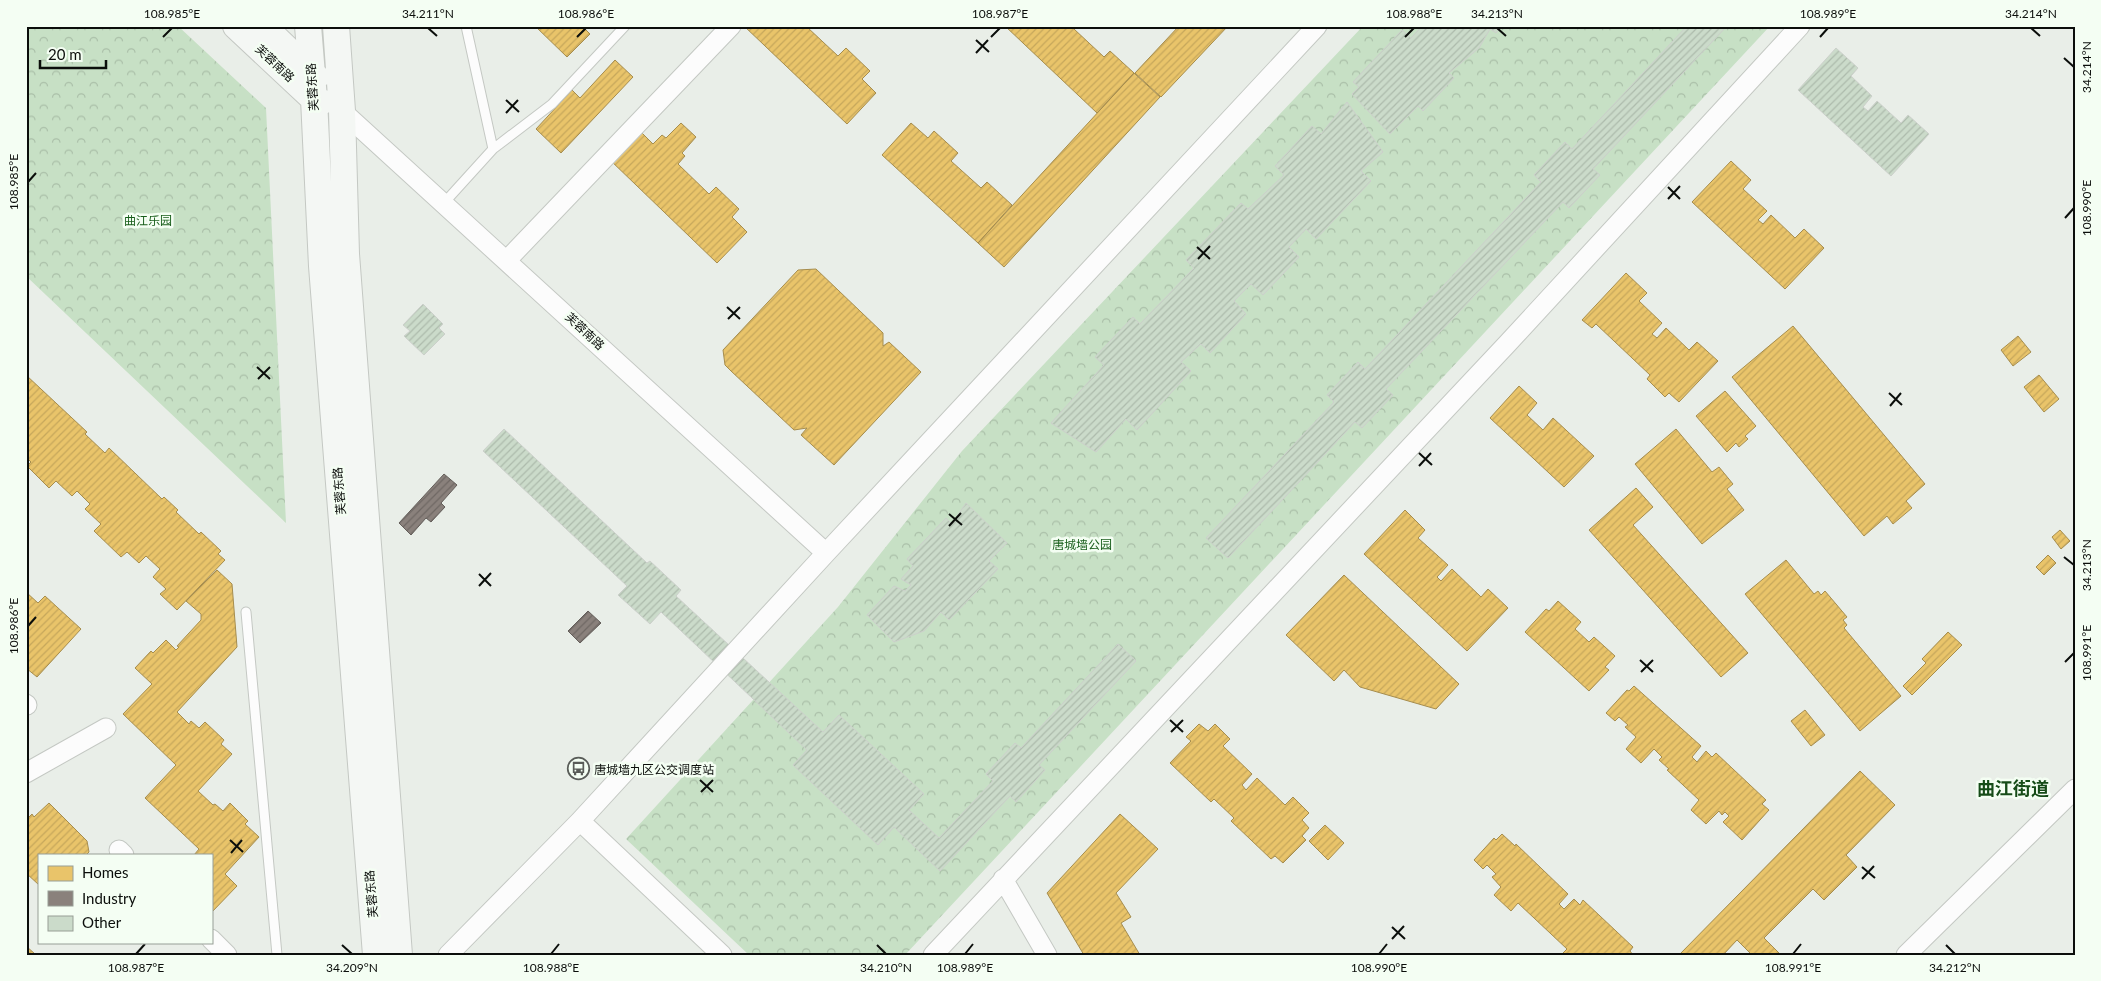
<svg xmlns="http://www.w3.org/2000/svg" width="2101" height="981" viewBox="0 0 2101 981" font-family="Lato,'Noto Sans SC',sans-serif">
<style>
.park{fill:url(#park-crowns)}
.homes{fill:url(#homes-hatch);stroke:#a68d4e}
.industry{fill:url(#industry-hatch);stroke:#645e5a}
.building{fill:url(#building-hatch);stroke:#ccd0cb}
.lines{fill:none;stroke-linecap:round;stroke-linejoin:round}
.service-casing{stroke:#c4c8c3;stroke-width:11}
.minor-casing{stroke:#c4c8c3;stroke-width:21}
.secondary-casing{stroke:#c4c8c3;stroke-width:28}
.service{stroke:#fcfcfc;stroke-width:9}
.minor{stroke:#fcfcfc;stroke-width:19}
.secondary{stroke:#f4f7f4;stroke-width:26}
.ticks{fill:none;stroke:#0b0e0b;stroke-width:2}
.labels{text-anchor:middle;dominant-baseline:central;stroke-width:5;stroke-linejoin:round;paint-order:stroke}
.street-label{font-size:12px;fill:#0b0e0b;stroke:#f4fef3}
.park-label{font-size:12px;fill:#185e1b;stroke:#f4fef3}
.poi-label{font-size:12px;fill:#0b0e0b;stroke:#f4fef3;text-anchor:start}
.district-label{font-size:18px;font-weight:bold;fill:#164c18;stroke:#f4fef3}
.neatline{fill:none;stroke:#0b0e0b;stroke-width:2}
.ticks-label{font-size:12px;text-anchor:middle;fill:#0b0e0b}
</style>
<defs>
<pattern id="park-crowns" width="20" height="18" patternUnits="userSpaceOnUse" patternTransform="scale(1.25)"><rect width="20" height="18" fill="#c7e0c5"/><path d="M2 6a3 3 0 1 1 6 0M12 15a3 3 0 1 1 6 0" fill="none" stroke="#aabfa8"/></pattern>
<pattern id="homes-hatch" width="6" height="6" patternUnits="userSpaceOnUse" patternTransform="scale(1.25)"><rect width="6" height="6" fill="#e9c46a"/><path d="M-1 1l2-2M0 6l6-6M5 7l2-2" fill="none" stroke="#c6a75b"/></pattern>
<pattern id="industry-hatch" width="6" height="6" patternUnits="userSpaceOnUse" patternTransform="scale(1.25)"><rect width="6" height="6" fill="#8a817c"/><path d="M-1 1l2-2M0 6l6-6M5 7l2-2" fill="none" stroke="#6f6864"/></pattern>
<pattern id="building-hatch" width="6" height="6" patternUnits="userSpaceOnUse" patternTransform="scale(1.25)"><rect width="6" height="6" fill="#cbdbca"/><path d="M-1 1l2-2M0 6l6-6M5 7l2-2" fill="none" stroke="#adbbac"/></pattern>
</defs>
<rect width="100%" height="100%" fill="#e9eee8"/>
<path class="park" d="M26,26H178L266,108L286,523L26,276Z
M1363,26H1770L905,955H749L626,839L838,607L962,451Z"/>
<path class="homes" d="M535,26H582L590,34L567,57Z
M744,26H808L807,27L838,56L846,48L870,71L862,79L876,93L847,124Z
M1005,26H1076L1074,29L1104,57L1110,51L1134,73L1097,113Z
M1179,26H1228L1161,97L1135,73Z
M615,60L633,77L561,153L536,129L572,90L580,98Z
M1134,73L1160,97L1004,267L978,243Z
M681,123L696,137L682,153L685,156L678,164L709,194L716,187L739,209L732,217L747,232L717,263L609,159L638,129L653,144L662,135L666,138Z
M911,123L928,138L934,131L958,153L951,161L981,188L987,182L1012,205L978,243L882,155Z
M1731,161L1751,180L1743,189L1767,211L1758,220L1763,224L1771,215L1795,238L1804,229L1824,248L1785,289L1692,202Z
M816,269L883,333V346L889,342L921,372L834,465L801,435L807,428L794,430L731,371L725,365L723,350L798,270Z
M1626,273L1647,293L1639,301L1662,323L1652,334L1657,338L1666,328L1689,350L1697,342L1718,361L1679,402L1669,393L1665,397L1647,379L1650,375L1596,324L1592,328L1582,320Z
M1793,326L1925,484L1906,501L1912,508L1893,524L1887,516L1864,536L1732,377Z
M2018,336L2031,352L2013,366L2001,350Z
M26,375L87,432L85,434L105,453L109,448L162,499L164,497L178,510L176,512L199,534L201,532L221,551L218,554L225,560L177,610L160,594L166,589L153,577L160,569L146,556L139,563L127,552L121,557L94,531L101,524L85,509L90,504L77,491L72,496L56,481L49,488L27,466L31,462L26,457Z
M2039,375L2059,399L2044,412L2024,387Z
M1519,386L1537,403L1527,415L1543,430L1553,418L1594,456L1564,487L1490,418Z
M1725,391L1756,426L1745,436L1748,439L1739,447L1736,443L1727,452L1696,416Z
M1676,429L1712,472L1719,467L1733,484L1727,489L1744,510L1702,544L1635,464Z
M1636,488L1653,507L1633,525L1748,653L1721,677L1589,530Z
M1405,510L1425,530L1418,538L1448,565L1437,577L1441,581L1452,569L1481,597L1488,589L1508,608L1467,651L1364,554Z
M2060,530L2070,541L2061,549L2052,537Z
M2048,555L2056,563L2044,575L2036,567Z
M1786,560L1814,594L1818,591L1821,595L1825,591L1847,617L1843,620L1847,625L1844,628L1901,696L1860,731L1745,594Z
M217,570L232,584L237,647L177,712L189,724L191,721L199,728L205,722L224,740L221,744L232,754L198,791L213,805L215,804L223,811L230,803L248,821L245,824L259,837L225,874L237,886L211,913V855H194L199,849L145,798L176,765L123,714L152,684L135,668L151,651L153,653L166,640L176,650L179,647L177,646L201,620V614L186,601Z
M1344,575L1459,684L1436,709L1360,687L1344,670L1334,681L1286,635Z
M26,592L38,603L45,596L81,629L37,677L26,668Z
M1558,601L1581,622L1575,629L1589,642L1594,637L1615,656L1605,667L1609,670L1589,691L1525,632L1546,609L1549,611Z
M1948,632L1962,645L1912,695L1903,686L1926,663L1922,659Z
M1634,686L1701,746L1692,757L1697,762L1706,751L1712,757L1716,753L1766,800L1762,804L1769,810L1742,840L1723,822L1729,816L1725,812L1722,815L1719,811L1706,824L1691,810L1699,800L1667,770L1669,769L1659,760L1662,757L1654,749L1641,763L1626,749L1636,737L1625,727L1628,725L1619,717L1615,721L1606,713L1627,690L1629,691Z
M1805,710L1825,735L1811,746L1791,721Z
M1199,724L1208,731L1215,724L1230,739L1223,746L1252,774L1242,785L1246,790L1257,778L1285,805L1293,797L1309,813L1302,820L1309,828L1302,836L1306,840L1283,863L1275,856L1271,859L1231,821L1234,818L1214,799L1211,802L1170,763L1191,741L1186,737Z
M1860,771L1895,805L1846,855L1857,867L1824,900L1813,889L1764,938L1781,955H1752L1737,940L1723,955H1679Z
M49,803L87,841L89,852L86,855H39V885L26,873V820L32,814L34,817Z
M1120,814L1158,849L1116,893L1131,917L1121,923L1140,955H1084L1047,893Z
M1325,825L1344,843L1328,860L1309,841Z
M1502,834L1515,846L1516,844L1568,894L1559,904L1564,909L1574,899L1580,905L1583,900L1633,947L1630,951L1633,955H1561L1567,949L1518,903L1511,911L1494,895L1501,887L1492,877L1496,874L1487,865L1483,869L1474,860L1494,838L1496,840Z
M26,946L35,954L34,955H26Z"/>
<path class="industry" d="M444,474L457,485L441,503L445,507L431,522L426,518L411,535L399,523Z
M588,611L601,623L580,643L568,631Z"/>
<path class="building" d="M1422,26H1502L1496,33L1490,29L1479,48L1449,73L1454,78L1423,111L1418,106L1390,134L1352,94L1359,87L1353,82L1402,30L1411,38Z
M1687,26H1727L1593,169L1600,175L1569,208L1563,202L1386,389L1393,395L1362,428L1355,422L1228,558L1206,538L1334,402L1327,395L1358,362L1365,369L1541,182L1534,175L1565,142L1572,149Z
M1836,48L1858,68L1851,76L1872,96L1863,107L1868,111L1877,101L1901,123L1908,115L1929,134L1891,176L1798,90Z
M1347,102L1383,152L1361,171L1371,181L1316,239L1306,229L1289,247L1299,257L1263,295L1251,284L1234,301L1246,314L1210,353L1201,344L1181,362L1191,371L1137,430L1126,419L1096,452L1051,423L1104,365L1095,357L1133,317L1140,324L1194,268L1186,260L1241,203L1248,209L1284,175L1275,166L1312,126L1321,134Z
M423,304L443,324L439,328L445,334L424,355L404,336L410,331L403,325Z
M504,429L647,563L650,561L681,590L676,596L823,732L839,715L924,794L909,810L939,838L993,781L986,774L1015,743L1021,748L1118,644L1136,661L1039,765L1045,770L1016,802L1010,796L940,871L894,827L878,845L793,765L807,750L661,612L650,624L618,595L627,586L483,451Z
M966,503L1007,543L989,561L998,569L949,620L941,612L924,631L894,642L867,615L894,586L905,591L911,585L901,579L913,566L907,559L946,518L952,524Z"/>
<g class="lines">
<defs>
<path id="service" d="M466,26L493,149
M444,203L493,149L552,104L625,26
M246,612L277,955"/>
<path id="minor" d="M342,111L826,553
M507,260L731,26
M26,704L27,705
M26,773L106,728
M580,821L722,955
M119,850L124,855
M1003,879L1047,955
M211,939L227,955
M448,955L580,821L826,553L1317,26
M933,955L1508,343L1800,26
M1906,955L2075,789"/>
<path id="secondary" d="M236,26L314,99L321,102
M263,26L316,77
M308,26L314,99L322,266L376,955
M336,26L342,111L346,254L399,955"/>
</defs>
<use href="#service" class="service-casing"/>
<use href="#minor" class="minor-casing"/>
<use href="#secondary" class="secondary-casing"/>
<use href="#service" class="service"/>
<use href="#minor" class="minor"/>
<use href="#secondary" class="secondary"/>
</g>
<path class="ticks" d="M428,28L437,36M1497,28L1506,36M2031,28L2040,36M163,37L172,28M577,37L586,28M991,37L1000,28M1405,37L1414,28M1820,37L1828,28M976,40L989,52M976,53L988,40M2064,58L2074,67M506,100L519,112M506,113L518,100M28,182L36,173M1668,187L1680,199M1668,199L1680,186M2065,218L2074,208M1197,247L1210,259M1198,259L1210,246M727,307L740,319M728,319L740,307M257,367L270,379M258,379L270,367M1889,393L1902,405M1890,406L1901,393M1419,453L1432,465M1419,466L1431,453M949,514L962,525M949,526L961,513M2064,557L2074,565M479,574L491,586M479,586L491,573M28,626L36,617M1640,660L1653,672M2065,662L2074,653M1641,672L1653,660M1170,720L1183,732M1171,732L1183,720M700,780L713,792M701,792L713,780M230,840L243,852M231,853L242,840M1862,867L1875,878M1862,879L1874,866M1392,927L1405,939M1392,939L1404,926M342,945L352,954M877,945L886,954M1946,945L1955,954M136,954L145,944M551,954L559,944M965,954L973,944M1379,954L1387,944M1793,954L1801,944"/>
<defs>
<symbol id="bus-ring" viewBox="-11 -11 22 22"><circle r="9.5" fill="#f4fef3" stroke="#595c58" stroke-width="1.5"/><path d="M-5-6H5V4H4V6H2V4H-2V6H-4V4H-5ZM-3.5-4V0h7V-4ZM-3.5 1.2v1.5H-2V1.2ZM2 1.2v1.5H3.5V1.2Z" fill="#595c58"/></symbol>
</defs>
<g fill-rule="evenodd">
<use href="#bus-ring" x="566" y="756" width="25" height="25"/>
</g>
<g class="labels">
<g class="street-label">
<text transform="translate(275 63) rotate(43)">芙蓉南路</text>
<text transform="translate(312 87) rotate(-94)">芙蓉东路</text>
<text transform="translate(585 331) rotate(43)">芙蓉南路</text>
<text transform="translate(339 491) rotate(-95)">芙蓉东路</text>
<text transform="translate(371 894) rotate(-95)">芙蓉东路</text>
</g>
<g class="park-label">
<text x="148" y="220">曲江乐园</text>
<text x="1082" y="544">唐城墙公园</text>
</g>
<g class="poi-label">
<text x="594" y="769">唐城墙九区公交调度站</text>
</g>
<g class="district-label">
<text x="2013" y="788">曲江街道</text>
</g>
</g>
<rect width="2101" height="981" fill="none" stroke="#f4fef3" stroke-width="55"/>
<rect x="38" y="854" width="175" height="90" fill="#f4fef3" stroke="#979e96"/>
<rect x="48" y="866" width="25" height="15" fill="#e9c46a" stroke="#979e96"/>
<text x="82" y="878" font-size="15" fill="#0b0e0b">Homes</text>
<rect x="48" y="891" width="25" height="15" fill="#8a817c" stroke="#979e96"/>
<text x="82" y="904" font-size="15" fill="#0b0e0b">Industry</text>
<rect x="48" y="916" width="25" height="15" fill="#cbdbca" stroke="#979e96"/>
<text x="82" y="928" font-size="15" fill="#0b0e0b">Other</text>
<path d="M40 60v8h66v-8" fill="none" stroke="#0b0e0b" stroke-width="2.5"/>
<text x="48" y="60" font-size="15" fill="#0b0e0b" stroke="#f4fef3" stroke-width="4" paint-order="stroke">20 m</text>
<rect x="28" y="28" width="2046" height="926" class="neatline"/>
<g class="ticks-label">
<text x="172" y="18">108.985°E</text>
<text x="428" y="18">34.211°N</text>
<text x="586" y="18">108.986°E</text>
<text x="1000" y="18">108.987°E</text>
<text x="1414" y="18">108.988°E</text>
<text x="1497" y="18">34.213°N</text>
<text x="1828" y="18">108.989°E</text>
<text x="2031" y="18">34.214°N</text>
<text transform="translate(2087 67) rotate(-90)" y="4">34.214°N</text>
<text transform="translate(14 182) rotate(-90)" y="4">108.985°E</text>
<text transform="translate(2087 208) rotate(-90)" y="4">108.990°E</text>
<text transform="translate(2087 565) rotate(-90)" y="4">34.213°N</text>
<text transform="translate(14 626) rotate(-90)" y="4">108.986°E</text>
<text transform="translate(2087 653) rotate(-90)" y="4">108.991°E</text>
<text x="136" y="972">108.987°E</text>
<text x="352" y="972">34.209°N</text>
<text x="551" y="972">108.988°E</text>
<text x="886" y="972">34.210°N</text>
<text x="965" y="972">108.989°E</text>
<text x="1379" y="972">108.990°E</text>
<text x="1793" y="972">108.991°E</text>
<text x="1955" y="972">34.212°N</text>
</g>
</svg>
